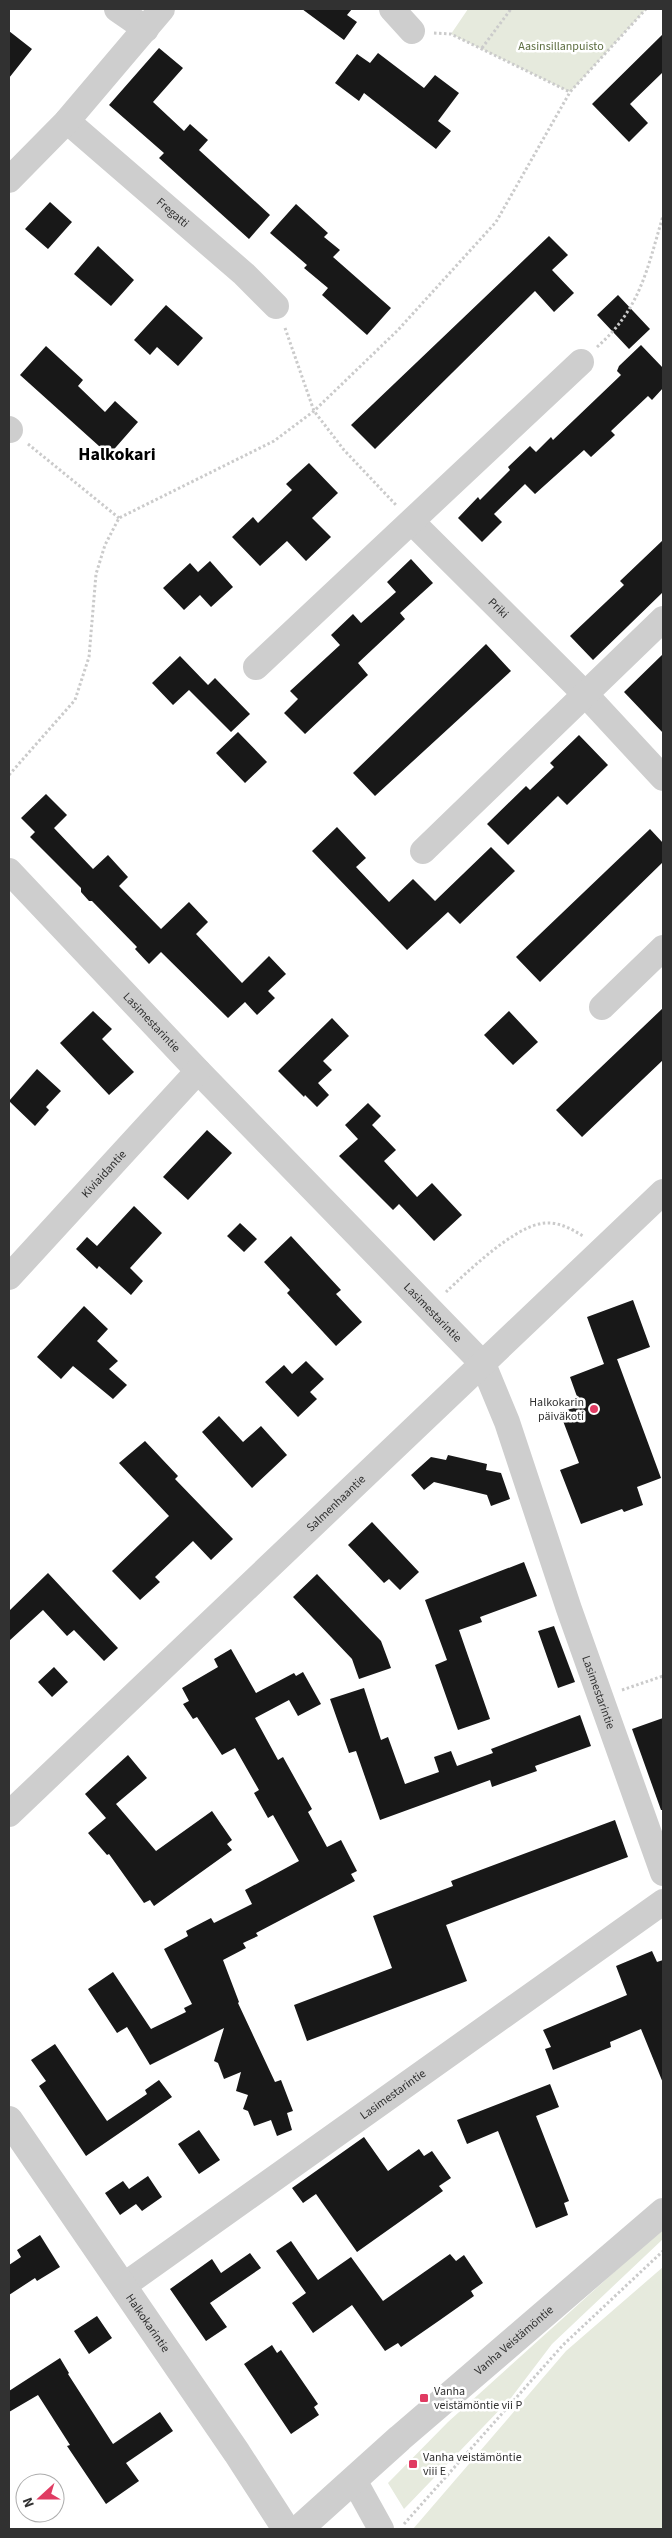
<svg xmlns="http://www.w3.org/2000/svg" width="672" height="2538" viewBox="0 0 672 2538" font-family="'Source Sans 3',sans-serif">
<style>
.green{fill:#e6eadd}
.building{fill:#181818}
.lines{fill:none;stroke-linecap:round;stroke-linejoin:round}
.path{stroke:#cbcbcb;stroke-width:3;stroke-dasharray:2.5 2.5;stroke-linecap:butt}
.minor{stroke:#cecece;stroke-width:26}
.tertiary{stroke:#cecece;stroke-width:28}
.poi-dot{fill:#e03b62;stroke:#fff;stroke-width:2}
.labels{text-anchor:middle;dominant-baseline:central;stroke-width:5;stroke-linejoin:round;paint-order:stroke}
.park-label{font-size:12px;fill:#5b6c3f;stroke:#fff}
.street-label{font-size:12px;fill:#313131;stroke:#fff}
.poi-label{font-size:12px;fill:#313131;stroke:#fff;text-anchor:start}
.district-label{font-size:18px;font-weight:bold;fill:#000;stroke:#fff}
</style>
<rect width="100%" height="100%" fill="#fff"/>
<path class="green" d="M468,9H646L570,92L451,34Z
M663,2228V2239L552,2344L511,2398L404,2509L388,2483L448,2422Z
M663,2267V2529H413L566,2351Z"/>
<path class="building" d="M302,9H352L347,15L357,22L344,40Z
M9,31L32,49L9,78Z
M663,34V74L662,73L630,104L648,123L629,142L592,104Z
M159,48L183,68L153,102L184,131L190,124L208,140L199,150L270,215L249,239L159,158L164,153L109,105Z
M378,53L424,88L435,75L459,93L438,121L451,131L436,149L364,93L359,101L335,83L357,54L370,63Z
M50,202L72,222L48,249L25,229Z
M296,204L328,233L324,237L340,250L333,257L391,308L367,335L322,295L328,288L304,268L307,265L270,233Z
M549,236L568,255L552,270L574,293L554,312L535,291L375,449L351,425Z
M98,246L134,280L111,306L74,274Z
M618,295L650,329L629,349L597,315Z
M166,305L203,338L178,366L157,347L150,355L134,340Z
M641,345L663,368V388L652,400L648,396L611,431L615,435L591,457L584,450L535,494L525,484L494,514L502,522L482,542L458,518L478,497L480,500L510,470L508,467L530,446L536,452L551,437L553,440L621,375L617,371L619,366Z
M46,346L83,380L78,386L105,412L115,401L138,422L109,455L20,375Z
M309,463L338,493L312,518L331,537L306,561L287,541L260,566L232,537L253,517L258,523L292,490L286,484Z
M663,540V592L593,660L570,636L624,585L620,581Z
M411,559L433,583L400,613L405,619L358,663L368,675L305,734L284,713L298,699L290,691L340,645L331,635L353,614L361,623L396,592L387,582Z
M210,561L233,587L211,607L200,595L184,610L163,588L190,563L198,572Z
M486,644L511,671L375,796L353,773Z
M663,654V733L624,692Z
M180,656L208,685L215,678L250,714L231,732L189,690L173,705L152,683Z
M238,732L267,762L245,783L216,753Z
M579,735L608,765L567,805L558,796L508,845L487,824L526,786L530,790L554,767L550,763Z
M46,794L67,815L54,828L93,869L108,855L128,877L119,886L161,929L189,902L208,922L196,934L242,983L269,956L286,974L268,991L275,998L257,1015L245,1002L228,1018L161,952L149,964L135,949L137,947L92,901H89L81,892V888L30,837L35,832L21,818Z
M337,827L366,858L356,867L389,902L413,879L435,901L491,847L515,871L460,924L448,912L407,950L312,851Z
M650,829L663,843V862L540,982L516,957Z
M663,1008V1060L582,1137L556,1110Z
M93,1011L112,1029L102,1039L134,1072L109,1095L60,1043Z
M509,1011L538,1042L513,1065L484,1035Z
M332,1018L349,1036L323,1061L332,1070L318,1083L329,1095L317,1107L305,1095L304,1097L278,1071Z
M37,1069L61,1091L46,1107L49,1110L35,1126L9,1101Z
M368,1103L381,1116L372,1125L396,1150L384,1161L417,1197L432,1183L462,1215L434,1241L399,1204L393,1210L339,1156L358,1139L345,1125Z
M207,1130L232,1153L188,1200L163,1177Z
M134,1206L162,1233L130,1268L143,1281L131,1295L99,1266L97,1269L76,1249L87,1237L97,1246Z
M240,1223L257,1239L244,1252L227,1236Z
M291,1236L341,1290L336,1294L362,1322L336,1346L287,1293L290,1290L264,1262Z
M633,1300L650,1347L604,1364L587,1317Z
M84,1306L108,1329L97,1341L118,1361L109,1369L127,1385L113,1399L73,1366L61,1379L37,1357Z
M617,1359L661,1478L637,1487L643,1505L624,1512L622,1509L581,1524L560,1470L579,1463L560,1413L580,1405L570,1377Z
M306,1361L324,1379L310,1392L317,1399L298,1417L265,1382L284,1365L292,1374Z
M219,1416L243,1442L261,1426L287,1455L252,1488L202,1432Z
M145,1441L178,1476L175,1479L233,1539L211,1560L193,1541L155,1577L160,1582L140,1600L112,1571L169,1516L119,1463Z
M448,1455L487,1464L486,1470L501,1473L510,1499L491,1506L487,1495L434,1482L424,1490L411,1475L431,1457L446,1460Z
M372,1522L419,1572L400,1590L389,1579L384,1583L348,1545Z
M524,1562L537,1596L480,1617L482,1622L459,1630L490,1719L458,1730L435,1665L447,1660L425,1600Z
M48,1573L118,1648L104,1661L74,1630L67,1636L43,1610L9,1641V1611Z
M317,1574L381,1641L391,1668L359,1679L352,1659L293,1597Z
M554,1626L575,1682L558,1688L538,1631Z
M231,1649L256,1693L294,1673L296,1676L303,1672L321,1704L298,1716L289,1700L255,1718L278,1760L283,1757L312,1809L308,1812L327,1847L341,1840L357,1871L351,1874L355,1881L256,1933L258,1936L243,1943L246,1948L223,1960L239,2002L238,2003L275,2082L281,2080L293,2111L287,2113L292,2130L277,2136L271,2120L254,2126L248,2111L243,2109L248,2095L236,2091L241,2072L224,2079L218,2063L214,2061L224,2028L150,2065L127,2027L117,2033L88,1989L113,1972L151,2029L186,2012L184,2008L192,2004L164,1949L188,1936L186,1931L211,1918L214,1923L252,1904L245,1890L299,1861L273,1815L268,1818L254,1793L259,1790L235,1748L222,1755L197,1717L193,1719L183,1704L189,1701L182,1688L218,1667L214,1659Z
M54,1667L68,1682L52,1697L38,1682Z
M364,1688L381,1740L388,1737L405,1784L439,1772L434,1757L451,1751L457,1766L493,1753L491,1749L580,1715L591,1746L535,1766L537,1771L492,1787L490,1780L380,1820L356,1751L349,1753L330,1699Z
M663,1718V1810H661L632,1729Z
M128,1755L147,1778L116,1804L156,1851L212,1811L232,1840L227,1844L232,1850L154,1906L150,1900L144,1903L109,1854L107,1855L88,1833L106,1818L85,1794Z
M615,1820L628,1857L446,1925L467,1981L307,2041L294,2005L392,1968L373,1916L453,1886L451,1881Z
M652,1951L657,1962L663,1960V2083L641,2029L610,2042L611,2047L553,2070L545,2049L551,2047L543,2030L627,1995L616,1966Z
M55,2044L107,2121L147,2094L145,2090L159,2080L172,2097L86,2156L39,2086L46,2081L31,2060Z
M550,2084L559,2107L536,2116L569,2201L564,2203L568,2215L536,2228L498,2131L467,2144L457,2120Z
M199,2130L220,2160L199,2174L178,2144Z
M364,2137L388,2171L419,2149L424,2156L432,2151L451,2178L439,2186L443,2191L357,2252L316,2194L303,2203L292,2188Z
M148,2176L162,2197L142,2211L136,2204L120,2215L105,2193L123,2181L129,2189Z
M40,2235L60,2267L37,2281L35,2278L9,2295V2265L21,2257L17,2250Z
M291,2241L318,2280L351,2257L383,2301L450,2254L456,2261L464,2255L483,2283L471,2291L474,2296L440,2320L401,2347L398,2343L385,2351L352,2305L313,2333L292,2303L306,2293L276,2251Z
M250,2253L261,2268L210,2303L227,2327L206,2341L170,2289L212,2259L221,2273Z
M97,2316L112,2338L89,2354L74,2331Z
M272,2345L277,2353L281,2350L318,2404L314,2407L319,2415L291,2434L244,2364Z
M60,2358L69,2373L68,2374L113,2444L160,2412L173,2431L126,2463L139,2481L106,2504L67,2446L70,2445L38,2395L9,2412V2391Z"/>
<g class="lines">
<path class="path" d="M434,33L451,34L570,92
M482,48L511,9
M285,328L314,411L344,450L396,505
M597,347C641,308 647,269 663,216
M28,444L119,518
M9,775L75,700L89,657L96,574L105,545L119,518L274,441L314,411L398,330L496,222L570,92L646,9
M446,1292C467,1272 511,1230 539,1224C556,1220 570,1228 583,1236
M622,1690L663,1676
M404,2524L563,2345L663,2251"/>
<g class="minor">
<path d="M117,9L146,29"/>
<path d="M392,9L412,31"/>
<path id="s1" d="M67,121L244,274L276,306"/>
<path d="M9,180L67,121L162,9"/>
<path d="M9,429L10,430"/>
<path id="s2" d="M412,522L586,695L663,778"/>
<path d="M256,667L581,362"/>
<path d="M423,851L663,619"/>
<path id="s3" d="M9,871L198,1071L483,1364L507,1422L569,1609L663,1873"/>
<path d="M602,1007L663,948"/>
<path id="s4" d="M9,1277L198,1071"/>
<path id="s5" d="M9,1814L663,1192"/>
<path id="s6" d="M123,2286L663,1902"/>
<path d="M355,2482L381,2529"/>
</g>
<g class="tertiary">
<path id="s7" d="M9,2120L237,2453L286,2529"/>
<path id="s8" d="M299,2529L400,2438L663,2212"/>
</g>
</g>
<g class="poi-dot">
<circle cx="594" cy="1409" r="5"/>
<rect x="419" y="2393" width="10" height="10" rx="2.5"/>
<rect x="408" y="2459" width="10" height="10" rx="2.5"/>
</g>
<g class="labels">
<g class="park-label">
<text x="561" y="46">Aasinsillanpuisto</text>
</g>
<g class="street-label">
<text stroke="none"><textPath href="#s1" startOffset="140">Fregatti</textPath></text>
<text stroke="none"><textPath href="#s2" startOffset="122">Priki</textPath></text>
<text stroke="none"><textPath href="#s3" startOffset="208">Lasimestarintie</textPath></text>
<text stroke="none"><textPath href="#s4" startOffset="140">Kiviaidantie</textPath></text>
<text stroke="none"><textPath href="#s3" startOffset="612">Lasimestarintie</textPath></text>
<text stroke="none"><textPath href="#s5" startOffset="451">Salmenhaantie</textPath></text>
<text stroke="none"><textPath href="#s3" startOffset="1032">Lasimestarintie</textPath></text>
<text stroke="none"><textPath href="#s6" startOffset="331">Lasimestarintie</textPath></text>
<text stroke="none"><textPath href="#s7" startOffset="246">Halkokarintie</textPath></text>
<text stroke="none"><textPath href="#s8" startOffset="286">Vanha Veistämöntie</textPath></text>
</g>
<g class="poi-label">
<text x="584" y="1402" text-anchor="end">Halkokarin<tspan x="584" dy="14">päiväkoti</tspan></text>
<text x="434" y="2391">Vanha<tspan x="434" dy="14">veistämöntie vii P</tspan></text>
<text x="423" y="2457">Vanha veistämöntie<tspan x="423" dy="14">viii E</tspan></text>
</g>
<g class="district-label">
<text x="117" y="454">Halkokari</text>
</g>
</g>
<rect width="672" height="2538" fill="none" stroke="#313131" stroke-width="20"/>
<g transform="translate(40 2498) rotate(249)"><circle r="24" fill="#ffffff" stroke="#adadad"/>
<path d="M0-4L9 19L0 12L-9 19Z" fill="#e03b62"/>
<text y="-8" font-size="14" font-weight="bold" text-anchor="middle" fill="#313131">N</text>
</g>
</svg>
